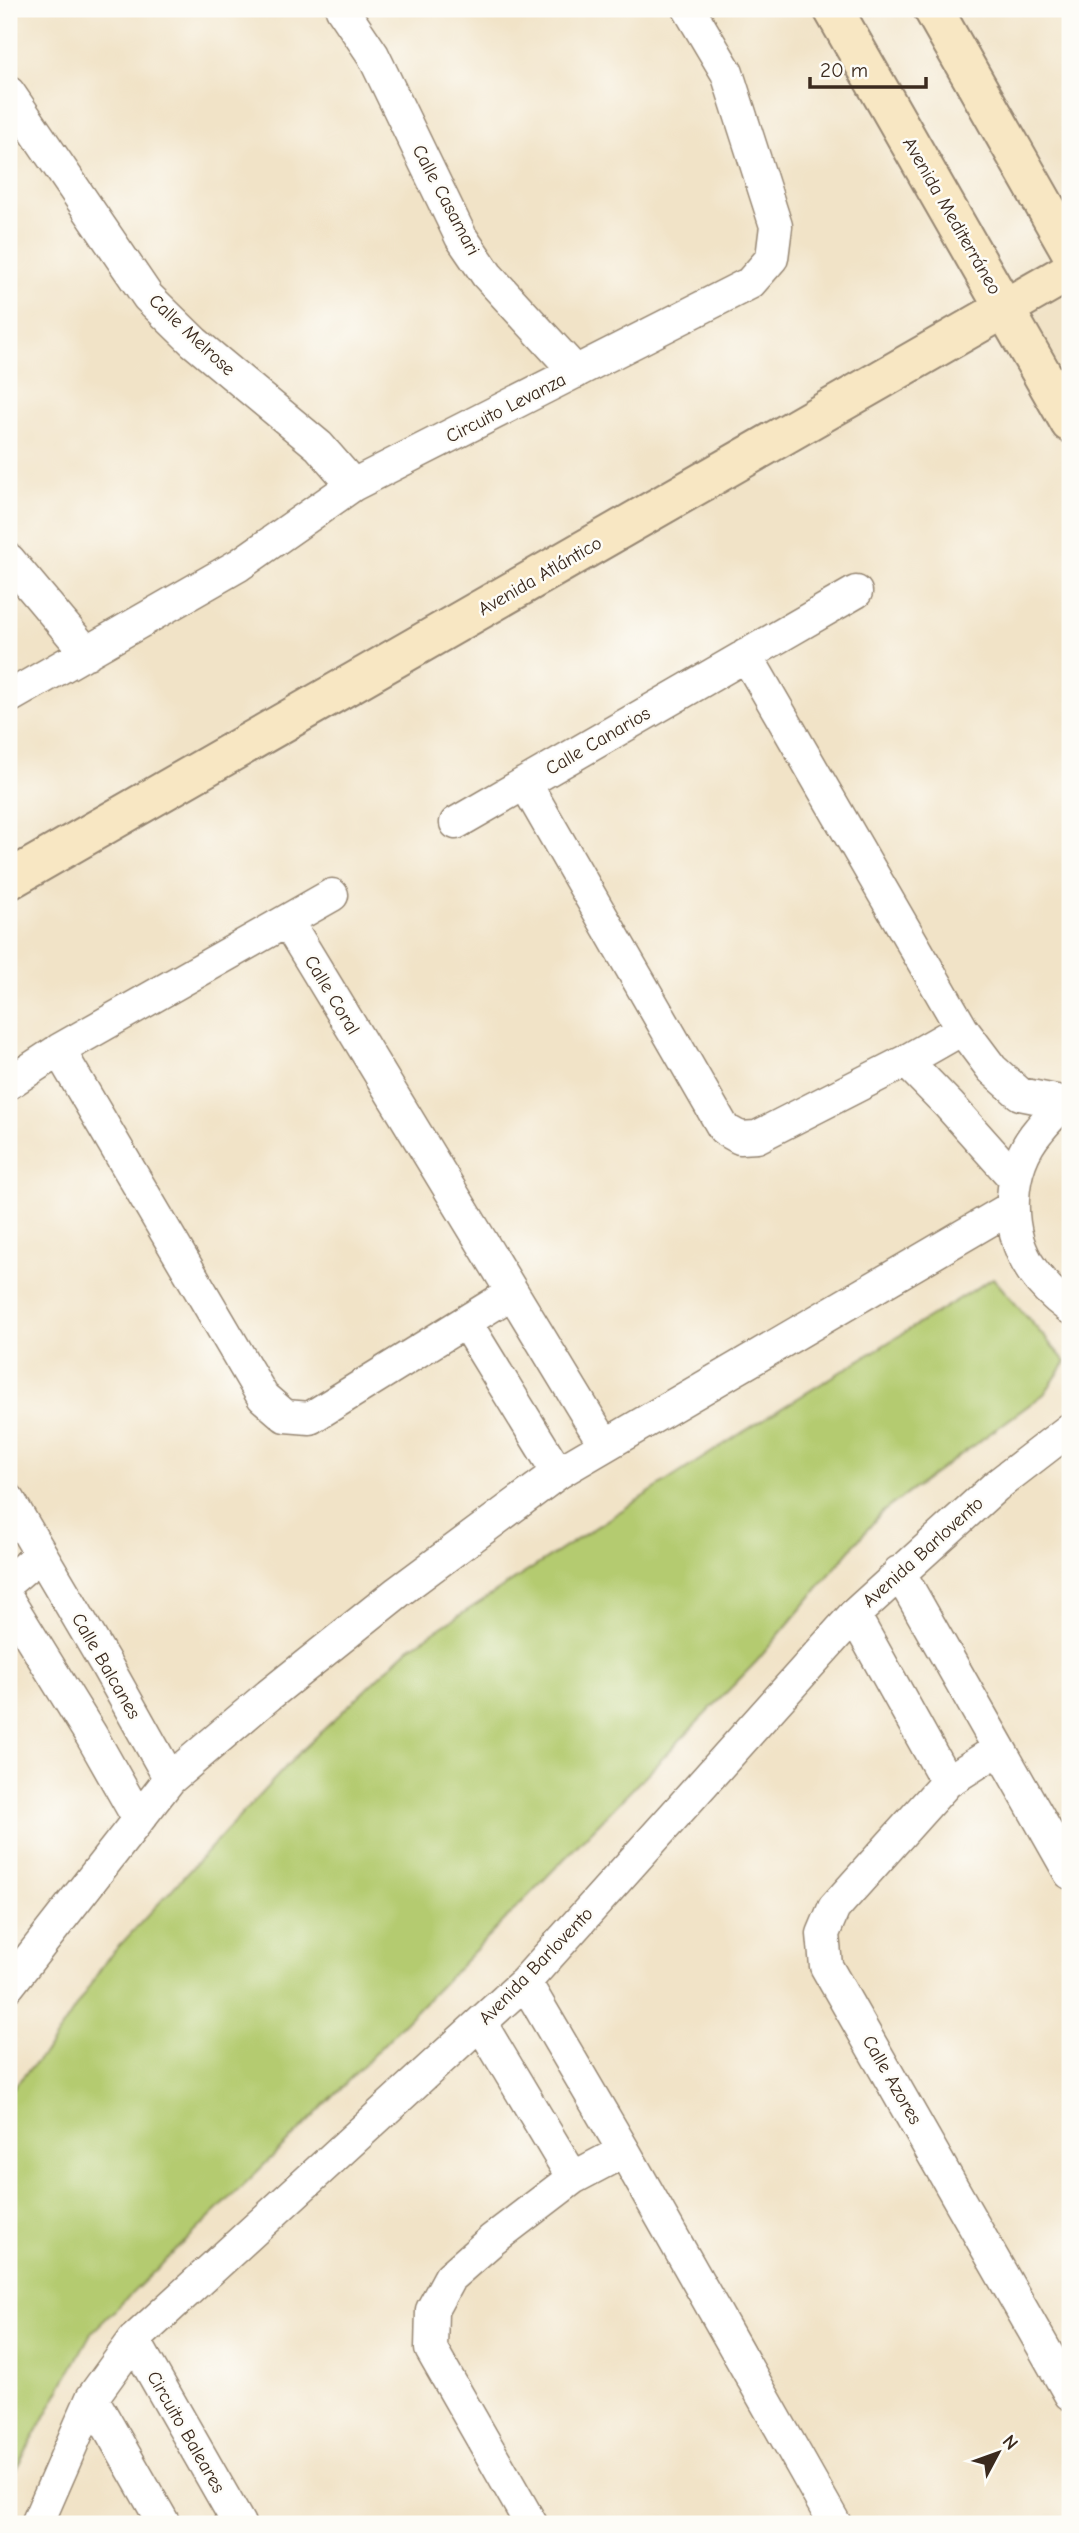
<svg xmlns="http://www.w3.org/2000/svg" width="1079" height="2533" viewBox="0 0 1079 2533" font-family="'Comic Neue',sans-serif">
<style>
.green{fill:#b4cb6f;stroke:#787a46;stroke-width:2}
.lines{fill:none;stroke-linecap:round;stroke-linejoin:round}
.street-casing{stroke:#968672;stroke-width:35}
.secondary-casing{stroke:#968672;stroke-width:42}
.street{stroke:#fff;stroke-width:32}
.secondary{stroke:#f8e7c3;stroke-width:38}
.labels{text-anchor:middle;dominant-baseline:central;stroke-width:5;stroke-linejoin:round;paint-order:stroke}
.street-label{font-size:19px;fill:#3b2a1e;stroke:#fdfcf7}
</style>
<rect width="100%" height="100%" fill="#fdfcf7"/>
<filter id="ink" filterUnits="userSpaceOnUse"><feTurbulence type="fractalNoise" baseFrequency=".0143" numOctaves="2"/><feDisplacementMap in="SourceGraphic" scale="14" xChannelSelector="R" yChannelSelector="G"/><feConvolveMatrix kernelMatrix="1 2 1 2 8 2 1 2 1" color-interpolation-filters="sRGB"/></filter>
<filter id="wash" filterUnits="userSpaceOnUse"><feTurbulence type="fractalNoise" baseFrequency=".00686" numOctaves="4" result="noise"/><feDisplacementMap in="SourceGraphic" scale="28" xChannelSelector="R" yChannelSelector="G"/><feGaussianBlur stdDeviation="1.57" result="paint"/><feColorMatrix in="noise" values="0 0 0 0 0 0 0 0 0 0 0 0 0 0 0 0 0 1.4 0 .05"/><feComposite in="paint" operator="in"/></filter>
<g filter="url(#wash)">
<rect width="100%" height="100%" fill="#f1e3c7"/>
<path class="green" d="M993,1278L1066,1362L1044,1394L881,1513L757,1661L299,2131L91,2333L13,2475L9,2487V2092L49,2048L107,1959L296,1756L409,1648L743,1432Z"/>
</g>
<g filter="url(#ink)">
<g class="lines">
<defs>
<path id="street" d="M342,9L373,55L461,237L487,275L576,372
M9,93L148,297L194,342L319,446L353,485
M9,560L87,653
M746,655L962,1029L992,1069L1020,1094L1066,1103
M9,697L239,565L353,485L750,283L772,258L776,226L727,73L689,9
M525,783L724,1129L740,1138L757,1137L906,1061L962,1029
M456,823L856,592
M287,921L605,1445
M59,1050L263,1397L285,1416L310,1418L512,1293
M906,1061L949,1105L1015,1179
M9,1083L59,1050L332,895
M1070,1101C1058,1107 1048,1119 1039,1130C1007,1167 1004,1230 1032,1270C1043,1286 1055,1297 1070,1308
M466,1323L558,1473
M9,1500L104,1661L170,1779
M899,1572L1070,1873
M9,1581L41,1554
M9,1602L91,1735L138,1818
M854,1615L947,1782
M999,1749L947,1782L834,1908L823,1934L826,1966L1070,2394
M525,1982L624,2151L835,2524
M9,1985L170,1779L269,1695L398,1592L558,1473L1012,1207
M481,2024L573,2178
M134,2340L239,2524
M92,2398L164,2524
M37,2524L92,2398L134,2340L525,1982L854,1615L996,1486L1070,1429
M531,2524L431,2349L432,2310L450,2277L492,2240L573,2178L624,2151"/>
<path id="secondary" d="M833,9L1070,423
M933,9L1070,250
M9,880L1070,271"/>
</defs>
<use href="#street" class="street-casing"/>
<use href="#secondary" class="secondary-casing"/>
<use href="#street" class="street"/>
<use href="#secondary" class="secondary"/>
</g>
</g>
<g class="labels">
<g class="street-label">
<text transform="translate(446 200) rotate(62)">Calle Casamari</text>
<text transform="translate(952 216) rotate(60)">Avenida Mediterráneo</text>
<text transform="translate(192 335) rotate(43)">Calle Melrose</text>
<text transform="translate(506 408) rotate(-27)">Circuito Levanza</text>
<text transform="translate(540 576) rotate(-30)">Avenida Atlántico</text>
<text transform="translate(598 741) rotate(-30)">Calle Canarios</text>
<text transform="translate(332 995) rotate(59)">Calle Coral</text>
<text transform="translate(923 1552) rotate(-42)">Avenida Barlovento</text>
<text transform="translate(106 1666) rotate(60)">Calle Balcanes</text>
<text transform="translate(536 1966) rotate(-46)">Avenida Barlovento</text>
<text transform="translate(892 2080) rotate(60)">Calle Azores</text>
<text transform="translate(186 2432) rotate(60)">Circuito Baleares</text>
</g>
</g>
<rect width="1079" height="2533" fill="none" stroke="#fdfcf7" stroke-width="35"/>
<g transform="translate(998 2453) rotate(49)" stroke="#fdfcf7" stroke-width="5" paint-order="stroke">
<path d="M0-5L12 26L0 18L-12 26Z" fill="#3b2a1e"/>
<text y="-10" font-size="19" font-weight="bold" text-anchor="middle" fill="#3b2a1e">N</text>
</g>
<path d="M810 77v10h116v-10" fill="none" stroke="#3b2a1e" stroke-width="3.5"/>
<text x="820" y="77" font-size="21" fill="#3b2a1e" stroke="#fdfcf7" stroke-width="5" paint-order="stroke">20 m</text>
</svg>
